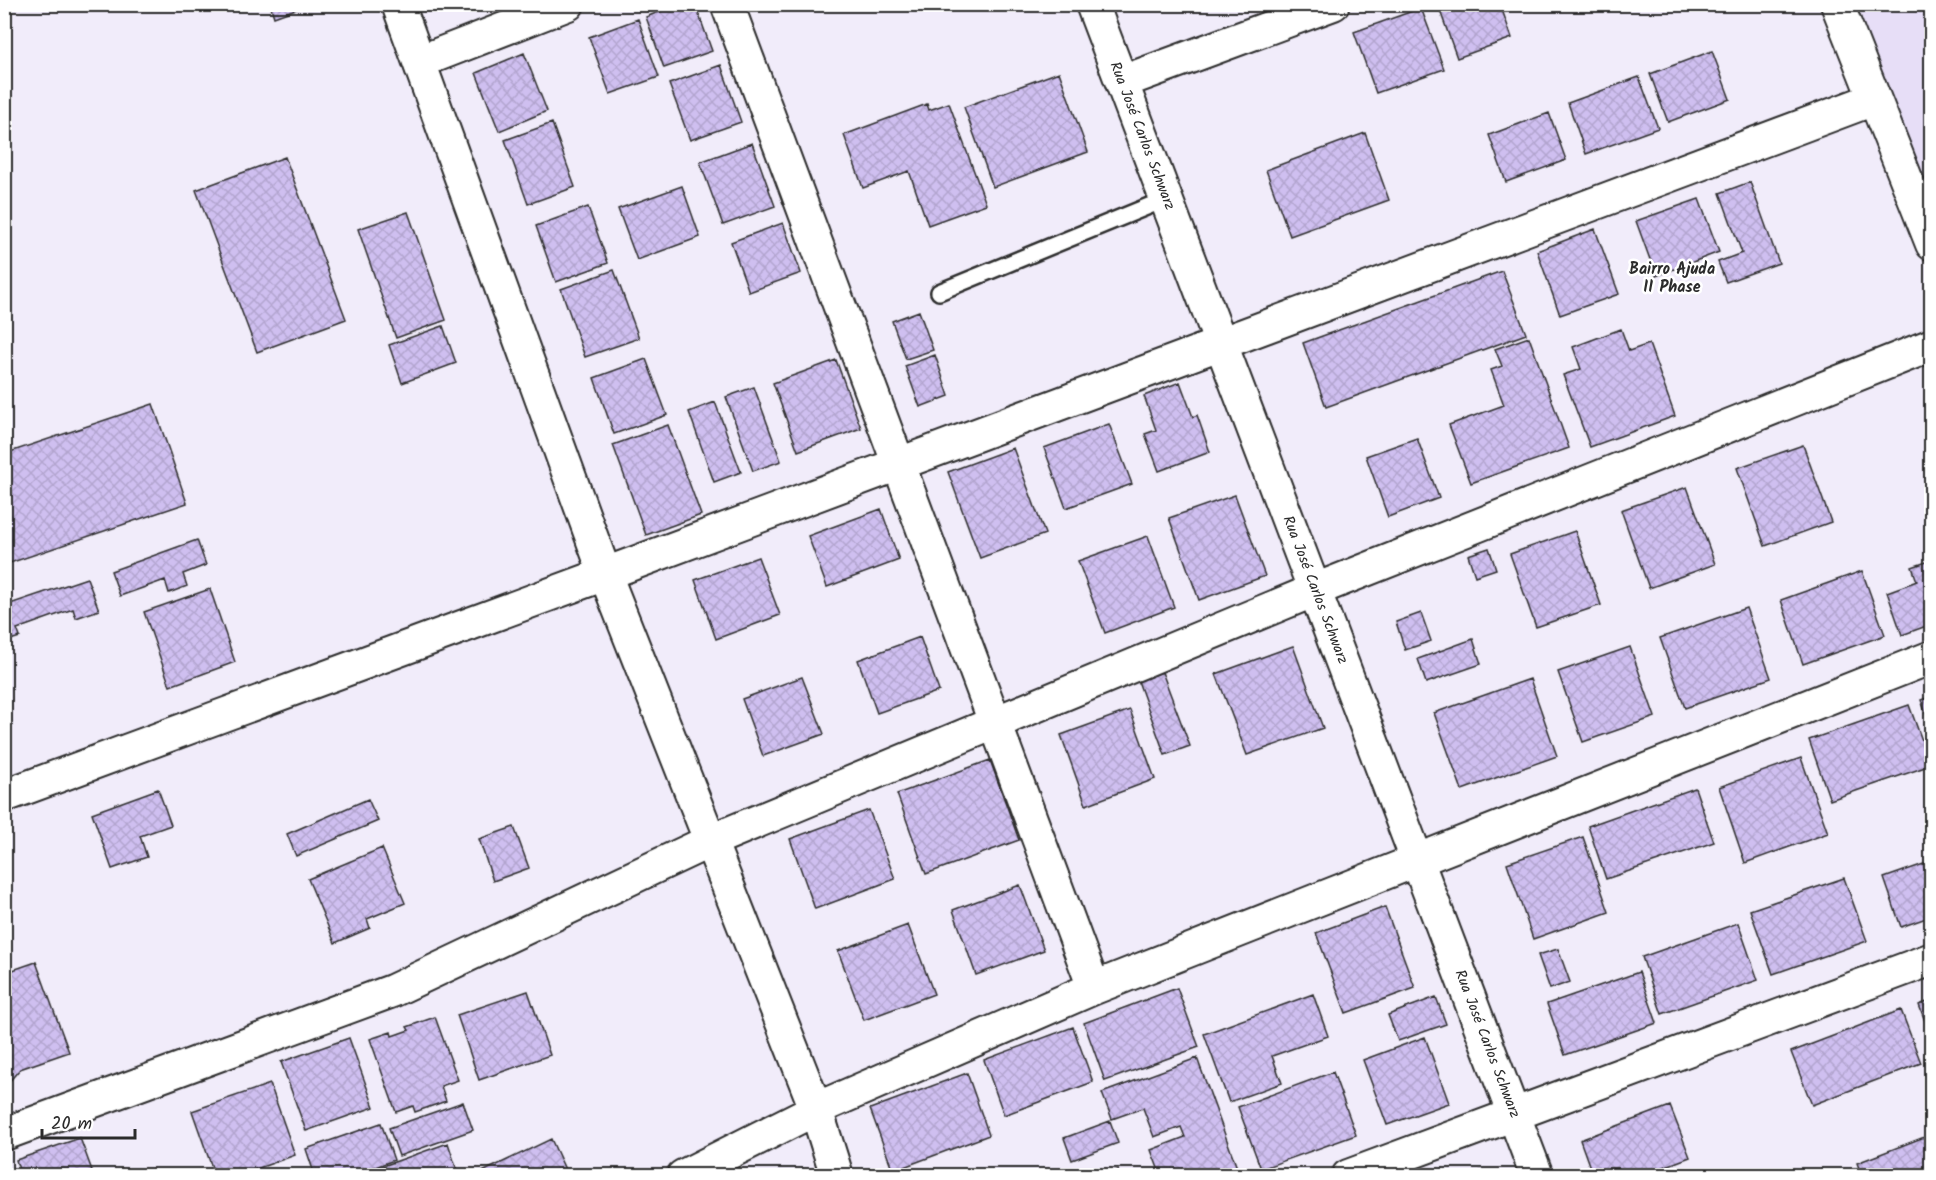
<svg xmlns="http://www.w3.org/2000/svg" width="1936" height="1180" viewBox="0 0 1936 1180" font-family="Kalam,sans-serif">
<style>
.built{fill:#e7def7}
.building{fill:url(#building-cross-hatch);stroke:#2b2b2b;stroke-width:1.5}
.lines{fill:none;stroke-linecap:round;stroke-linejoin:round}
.lane-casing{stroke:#2b2b2b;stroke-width:20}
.street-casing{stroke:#2b2b2b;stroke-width:36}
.lane{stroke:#fff;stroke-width:15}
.street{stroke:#fff;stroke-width:32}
.labels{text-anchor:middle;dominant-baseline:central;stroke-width:5;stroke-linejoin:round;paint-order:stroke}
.street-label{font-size:15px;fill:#2b2b2b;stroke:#fff}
.neighbourhood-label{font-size:16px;font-weight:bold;fill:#2b2b2b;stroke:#fff}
</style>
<defs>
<pattern id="building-cross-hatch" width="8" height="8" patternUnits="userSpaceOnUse" patternTransform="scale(1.5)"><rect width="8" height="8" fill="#cfbff0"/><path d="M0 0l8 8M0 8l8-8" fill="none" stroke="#b2a4ce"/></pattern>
</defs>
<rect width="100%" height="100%" fill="#f1ecfa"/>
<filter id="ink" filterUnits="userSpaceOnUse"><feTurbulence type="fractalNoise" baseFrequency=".0167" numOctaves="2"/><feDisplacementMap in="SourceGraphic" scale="12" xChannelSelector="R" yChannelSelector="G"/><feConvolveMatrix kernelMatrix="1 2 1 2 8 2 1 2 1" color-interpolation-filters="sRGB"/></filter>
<g filter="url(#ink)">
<path class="built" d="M1851,5H1931V210Z"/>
<path class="building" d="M270,4H310L274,17Z
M679,4H695L712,51L664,68L646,17Z
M1500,4L1512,38L1457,58L1438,5Z
M1421,8L1444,69L1376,93L1354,32Z
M638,19L659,77L610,94L589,37Z
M1712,51L1730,99L1668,122L1650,74Z
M524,53L547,111L499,131L476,73Z
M721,65L741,122L690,140L669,84Z
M1059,72L1088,152L993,187L964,107Z
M1639,77L1658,128L1586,154L1568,103Z
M949,103L986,204L928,225L909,171L863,188L844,135L927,104L929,110Z
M1549,113L1566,160L1506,182L1489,135Z
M552,123L575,187L528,204L505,140Z
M1365,133L1389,200L1290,236L1266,170Z
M752,143L775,206L723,225L700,162Z
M285,157L346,319L257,352L196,190Z
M1750,182L1779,263L1726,282L1718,262L1742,253L1720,193Z
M682,186L700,237L637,260L618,209Z
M1699,199L1719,252L1656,276L1636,221Z
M588,207L608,263L556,282L536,226Z
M408,212L446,320L396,338L358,229Z
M783,223L801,273L749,292L731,242Z
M1595,229L1619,294L1560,315L1537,251Z
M614,270L639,338L585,357L561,289Z
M1502,271L1526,334L1326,407L1303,343Z
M919,311L933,350L906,359L892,321Z
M443,326L456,363L402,383L389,345Z
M1621,329L1629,351L1649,344L1675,416L1590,447L1563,375L1581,369L1573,347Z
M1529,337L1569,448L1471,483L1449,425L1504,405L1491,370L1502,366L1495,349Z
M935,355L949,396L920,407L905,366Z
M646,359L667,415L614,434L594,378Z
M836,360L861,428L798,451L773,383Z
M1180,382L1193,417L1197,415L1210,452L1159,471L1145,434L1156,430L1144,396Z
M754,387L781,461L753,471L726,397Z
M715,402L741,472L714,482L689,412Z
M153,404L187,503L4,565V454Z
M1109,424L1132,484L1066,508L1044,448Z
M668,425L701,515L646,535L613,445Z
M1417,438L1439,498L1388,517L1366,456Z
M1803,445L1831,522L1765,546L1737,468Z
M1013,448L1045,534L980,558L948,472Z
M1687,487L1715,564L1649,588L1621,510Z
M1235,495L1265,576L1199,600L1169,518Z
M881,509L899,560L827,587L808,536Z
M1575,531L1601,605L1536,627L1510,554Z
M1148,536L1174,607L1105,633L1078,561Z
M197,540L206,565L183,574L187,586L169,593L165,580L120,596L111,571Z
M1489,548L1496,569L1475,576L1468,555Z
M758,557L780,615L716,639L695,580Z
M1932,560V624L1902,635L1887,592L1917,581L1912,567Z
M1862,571L1885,635L1803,664L1781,600Z
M87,578L99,610L76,618L73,609L17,629L20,637L4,642V606Z
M210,589L235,662L170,686L144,612Z
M1746,608L1771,678L1685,708L1660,638Z
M1421,613L1431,641L1405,650L1396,622Z
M920,637L939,691L877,713L858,660Z
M1473,639L1481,664L1426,683L1418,659Z
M1293,646L1323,728L1247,755L1216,674Z
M1630,647L1655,717L1583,742L1558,672Z
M1162,672L1190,746L1165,755L1138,681Z
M802,677L824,734L763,756L742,699Z
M1530,679L1557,756L1462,790L1434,713Z
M1932,696V732L1921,700Z
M1909,705L1931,765L1830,800L1809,740Z
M1130,710L1155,779L1086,805L1061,735Z
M1801,758L1828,833L1745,863L1719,787Z
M990,760L1019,840L926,874L897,794Z
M1695,788L1714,842L1606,879L1588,826Z
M158,789L171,825L140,836L147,857L112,869L92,813Z
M368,799L378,821L296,856L287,834Z
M869,810L895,879L815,909L790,839Z
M514,827L529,868L493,881L479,839Z
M1583,837L1609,912L1533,939L1507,863Z
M382,848L405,903L367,919L370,928L335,943L308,879Z
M1932,861V916L1901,927L1884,878Z
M1844,878L1867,941L1773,974L1750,910Z
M1020,885L1044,950L976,975L953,910Z
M4,900L11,917L4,919Z
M1385,907L1415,988L1346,1013L1316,933Z
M1738,923L1758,980L1662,1014L1642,957Z
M908,925L934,994L864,1020L838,951Z
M1558,949L1570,982L1550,989L1538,955Z
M36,962L69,1052L20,1069L8,1083H4V973Z
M1639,972L1657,1023L1565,1055L1547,1004Z
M1177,988L1199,1047L1105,1081L1084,1023Z
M528,991L550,1055L479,1080L457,1015Z
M1313,994L1328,1036L1272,1056L1282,1083L1229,1102L1204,1034Z
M1436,997L1446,1024L1398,1041L1388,1015Z
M1932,1000V1040L1919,1005Z
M1901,1010L1921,1063L1812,1105L1791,1052Z
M435,1017L458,1080L441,1086L446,1101L415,1112L413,1106L396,1112L370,1039L391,1032L392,1036L409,1030L407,1027Z
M1073,1027L1093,1082L1004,1115L984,1060Z
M1425,1037L1449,1103L1387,1125L1363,1060Z
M349,1038L374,1107L306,1131L281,1062Z
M1197,1058L1240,1176H1161L1151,1150L1185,1137L1181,1127L1154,1137L1143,1108L1112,1119L1102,1093Z
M1333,1072L1356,1135L1261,1169L1238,1107Z
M967,1073L989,1135L893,1171L870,1109Z
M270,1084L295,1155L237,1176H215L192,1111Z
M463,1102L473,1130L399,1156L389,1128Z
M1670,1106L1690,1157L1640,1176H1593L1580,1140Z
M1110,1121L1118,1143L1072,1160L1064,1138Z
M381,1123L394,1160L351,1176H315L306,1149Z
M1932,1134V1176H1862L1857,1163Z
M80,1138L94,1176H21L16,1160Z
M551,1139L568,1176H476V1175Z
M448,1143L459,1176H371L369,1171Z
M1684,1169L1686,1176H1668Z
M1118,1170L1120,1176H1103Z
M1481,1171L1483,1176H1468Z"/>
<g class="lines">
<defs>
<path id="lane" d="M939,292L1166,199"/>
<path id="street" d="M398,4L605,574L816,1109L837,1176
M727,4L1094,988
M1092,4L1537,1176
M1837,4L1932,244
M419,62L568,4
M1122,82L1333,4
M4,796L605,574L1874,99
M4,1134L392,991L710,841L1315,590L1932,345
M683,1176L816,1109L1094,988L1932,657
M1348,1176L1932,959"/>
</defs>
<use href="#lane" class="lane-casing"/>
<use href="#street" class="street-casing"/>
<use href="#lane" class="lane"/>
<use href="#street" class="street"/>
</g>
</g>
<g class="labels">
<g class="street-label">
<text transform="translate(1142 136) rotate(69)">Rua José Carlos Schwarz</text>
<text transform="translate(1315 590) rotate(69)">Rua José Carlos Schwarz</text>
<text transform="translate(1487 1044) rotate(69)">Rua José Carlos Schwarz</text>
</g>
<g class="neighbourhood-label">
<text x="1672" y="269">Bairro Ajuda<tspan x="1672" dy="18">II Phase</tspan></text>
</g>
</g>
<rect width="1936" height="1180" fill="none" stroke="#fff" stroke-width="24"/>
<rect x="12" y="12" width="1912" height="1156" fill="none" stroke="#2b2b2b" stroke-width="2" filter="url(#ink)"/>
<path d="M42 1129v9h93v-9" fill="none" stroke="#2b2b2b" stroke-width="3"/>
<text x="51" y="1129" font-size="18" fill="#2b2b2b" stroke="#ffffff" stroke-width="4.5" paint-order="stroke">20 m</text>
</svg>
